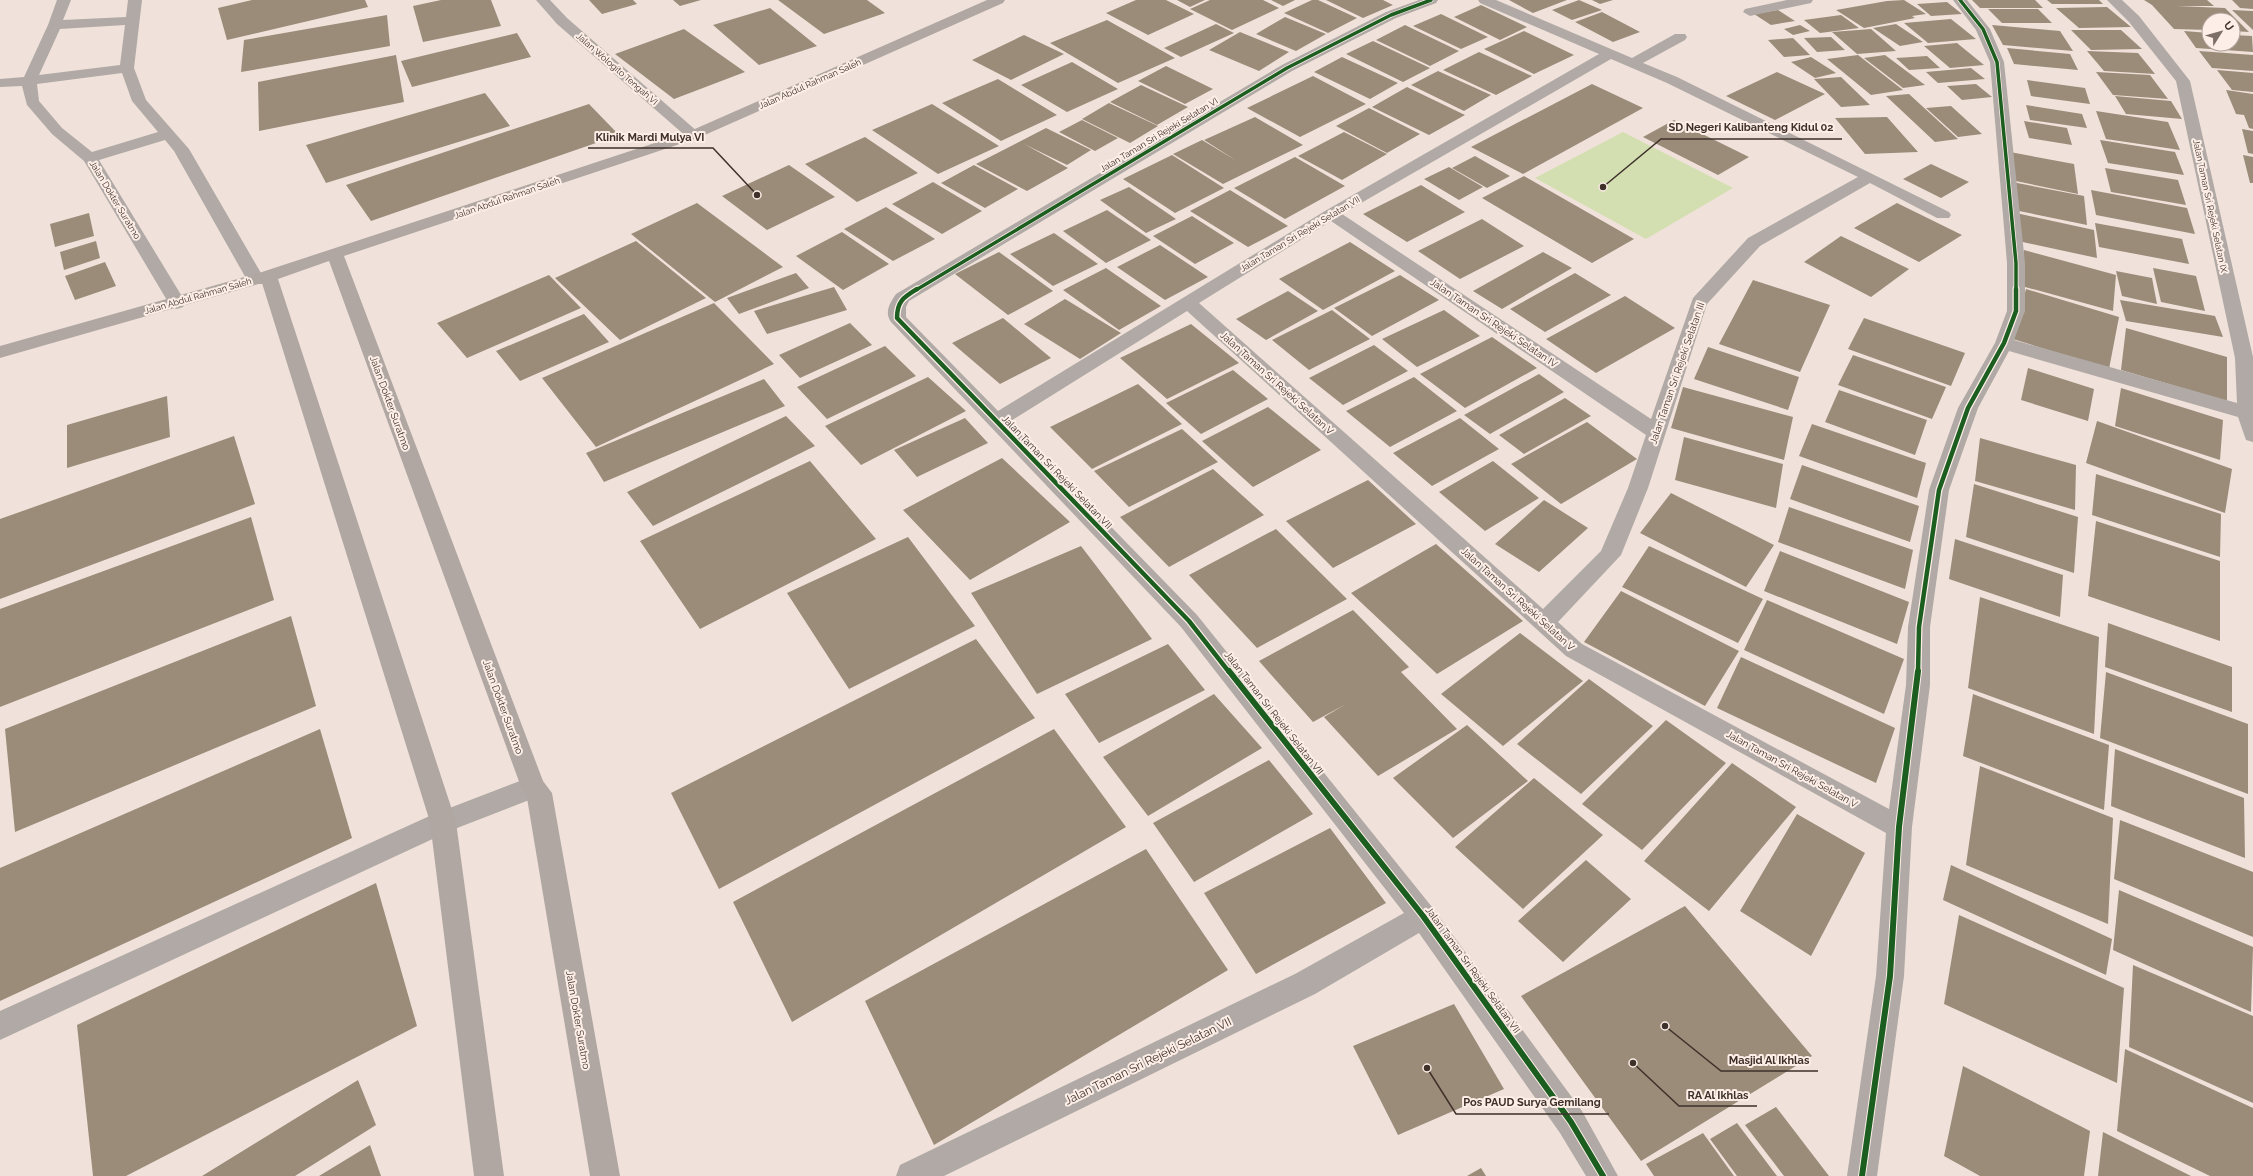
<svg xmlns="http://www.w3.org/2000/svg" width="2253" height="1176" viewBox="0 0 2253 1176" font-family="Raleway,sans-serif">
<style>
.green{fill:#d3dfb1}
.building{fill:#9a8c79}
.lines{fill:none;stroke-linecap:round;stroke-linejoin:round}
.street{fill:#b0a9a5;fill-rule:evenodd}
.secondary{fill:#b0a7a3;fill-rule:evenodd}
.cycleway-far2-casing{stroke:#fdefe8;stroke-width:5}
.cycleway-far1-casing{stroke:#fdefe8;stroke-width:7}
.cycleway-casing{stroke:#fdefe8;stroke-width:8}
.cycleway-far2{stroke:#1b5e20;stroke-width:3.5}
.cycleway-far1{stroke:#1b5e20;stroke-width:4.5}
.cycleway{stroke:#1b5e20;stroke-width:6}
.labels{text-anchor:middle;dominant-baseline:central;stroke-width:4;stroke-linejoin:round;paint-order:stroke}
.far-street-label{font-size:9px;fill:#3e312a;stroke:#fdefe8}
.street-label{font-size:10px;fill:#3e312a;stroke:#fdefe8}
.near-street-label{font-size:12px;fill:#3e312a;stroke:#fdefe8}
.leader{fill:none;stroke:#3e312a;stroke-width:1.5}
.callout-dot{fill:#3e312a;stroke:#fdefe8;stroke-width:1.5}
.callout-label{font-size:11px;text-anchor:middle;font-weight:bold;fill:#3e312a;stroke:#fdefe8;stroke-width:4;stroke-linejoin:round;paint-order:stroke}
</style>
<rect width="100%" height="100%" fill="#f0e2da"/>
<path class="green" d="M1623,132L1733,188L1646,239L1535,178Z"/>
<path class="building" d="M252,0H365L368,7L227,40L218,8Z
M441,0H491L501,26L423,42L413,6Z
M589,0H633L637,4L602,14Z
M673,0H701L680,6Z
M778,0H867L885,13L824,34Z
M1136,0H1166L1194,14L1148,35L1106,13Z
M1177,0H1205L1190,7Z
M1210,0H1263L1279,8L1232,30L1190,9Z
M1271,0H1295L1283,6Z
M1312,0H1318L1357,18L1328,33L1284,13Z
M1326,0H1383L1393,5L1363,18Z
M1509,0H1567L1533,13Z
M1579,0L1602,10L1572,20L1552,10Z
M1592,0H1613L1600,4Z
M1904,0L1926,14L1912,16L1915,18L1864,28L1836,10L1887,1Z
M1972,0H2035L2043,8H1980Z
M2047,0H2099L2103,4H2052Z
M2144,0H2207L2214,6H2177L2225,8L2249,32L2233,31V20H2209V30L2174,29L2152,5Z
M2232,0H2253V9L2240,8Z
M1947,2L1962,14L1931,16L1917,4Z
M1481,5L1527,27L1500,40L1454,17Z
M2107,7L2131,27L2079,28L2056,8Z
M770,8L817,46L759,65L713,25Z
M1988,9H2038L2052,23H2002Z
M1778,10L1795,21L1771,25L1754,14Z
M2232,10L2253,11V30Z
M1602,12L1640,32L1613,42L1575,22Z
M1441,14L1488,37L1461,49L1413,26Z
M387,15L390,46L241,72L244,40Z
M1841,15L1859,28L1820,33L1804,20Z
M1285,17L1326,34L1296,51L1256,34Z
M1951,19L1976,39L1928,43L1904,23Z
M1107,20L1175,58L1118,83L1050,43Z
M1216,24L1234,33L1181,57L1164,48Z
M1896,24L1923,42L1900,46L1873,28Z
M1405,25L1459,51L1430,66L1376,40Z
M1800,25L1810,31L1793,35L1784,29Z
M1992,25L2060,31L2073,51L2003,45Z
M684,29L745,72L674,99L615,54Z
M1871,29L1896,51L1857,54L1832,32Z
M2071,30H2121L2142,49L2091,50Z
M1524,31L1574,55L1534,74L1484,49Z
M2184,31L2209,33V44H2233V35L2252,36L2253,52L2196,48Z
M1240,32L1289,52L1259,71L1209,50Z
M517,33L531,57L412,87L401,61Z
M1024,35L1064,54L1011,80L972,60Z
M1831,37L1845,50L1817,52L1804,38Z
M1793,38L1810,55L1784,57L1768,40Z
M1373,41L1430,68L1403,82L1346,54Z
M1957,43L1984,65L1950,68L1924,46Z
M2007,48L2070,54L2078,70L2014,64Z
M2087,51L2138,53L2155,74L2104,71Z
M2199,51L2253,55V71L2212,68Z
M1479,52L1532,76L1496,95L1443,70Z
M396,55L404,102L259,131L258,82Z
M1858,55L1903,90L1871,95L1827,59Z
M1885,55L1925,85L1903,88L1864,58Z
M1927,56L1940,68L1909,70L1896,58Z
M1342,57L1398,83L1370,99L1314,72Z
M1811,57L1836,73L1815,78L1791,62Z
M1072,62L1118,89L1067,112L1021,85Z
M1166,66L1213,89L1185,104L1138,81Z
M1971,68L1985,79L1938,83L1926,72Z
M2217,70L2253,73V92L2232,90Z
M1438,71L1491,95L1464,111L1411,85Z
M1777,72L1825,94L1775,120L1726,96Z
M2096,72L2150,75L2168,99L2113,95Z
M1313,76L1366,104L1300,137L1247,108Z
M1841,77L1870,105L1841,107L1814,79Z
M998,79L1057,115L1001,141L942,103Z
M2027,80L2085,88L2090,104L2031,96Z
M1592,84L1643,108L1523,174L1471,147Z
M1976,84L1992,97L1962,100L1947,86Z
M1141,85L1188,107L1157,125L1110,102Z
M1407,87L1465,115L1429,135L1372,107Z
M2226,90L2253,94V117L2249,116L2253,117V129L2249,128L2244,115L2236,114Z
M485,93L510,126L326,183L306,145Z
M1909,94L1958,139L1935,142L1886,96Z
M2115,96L2171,101L2182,119L2126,114Z
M1109,103L1158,126L1130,143L1082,119Z
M589,104L619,135L371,221L346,185Z
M932,104L999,146L938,174L872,130Z
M2026,105L2082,114L2087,128L2030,120Z
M1951,106L1982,134L1958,137L1926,108Z
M1369,108L1420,134L1387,153L1336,126Z
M2096,111L2168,122L2180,150L2106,139Z
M1255,117L1303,145L1223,184L1173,154L1202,140L1237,161L1204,140Z
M1887,117L1918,152L1865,154L1835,118Z
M1082,120L1118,138L1095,151L1059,132Z
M1674,120L1749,157L1718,175L1643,137Z
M2024,121L2067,128L2072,145L2029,138Z
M1046,128L1091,150L1067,165L1024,144L1068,168L1027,191L976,164Z
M2242,129L2253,131V154L2248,153Z
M1344,132L1387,154L1342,180L1298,156Z
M865,137L918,173L857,202L805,164Z
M2100,140L2175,152L2184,175L2108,163Z
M2010,152L2074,164L2078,194L2011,180Z
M1172,155L1224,188L1175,213L1123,179Z
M2243,155L2253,157V183H2250Z
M1475,156L1510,176L1487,188L1452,168Z
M1295,157L1345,186L1285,219L1234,188Z
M1931,164L1969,182L1941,198L1903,179Z
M789,165L835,197L767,230L722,196Z
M974,165L1018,189L985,208L941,183Z
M1449,167L1483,187L1459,200L1424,179Z
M2105,168L2178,180L2186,205L2111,192Z
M1524,176L1634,239L1592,263L1482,198Z
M933,182L982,211L942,234L892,204Z
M2012,182L2084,196L2087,225L2014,210Z
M1421,185L1465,212L1407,242L1363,214Z
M1129,187L1176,219L1146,233L1100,200Z
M1230,190L1288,226L1248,247L1190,211Z
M2091,190L2187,208L2195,234L2096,215Z
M697,203L783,267L715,302L631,234Z
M1897,203L1962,235L1919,262L1854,228Z
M886,207L935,239L893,261L844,229Z
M1107,210L1151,240L1106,263L1063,231Z
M89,213L94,236L55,247L50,224Z
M2016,213L2094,230L2097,258L2018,241Z
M1192,216L1234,243L1195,264L1153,236Z
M1482,219L1524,246L1460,279L1418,251Z
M2095,223L2182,239L2189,264L2099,247Z
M842,232L889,264L843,290L796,256Z
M1054,233L1098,264L1053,286L1010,254Z
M1841,236L1909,269L1871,297L1804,262Z
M96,241L100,258L64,270L60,252Z
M636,241L706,298L620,340L555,278Z
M1350,242L1395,271L1323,310L1279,279Z
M1160,245L1208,277L1165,300L1117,267Z
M2024,250L2116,275L2113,311L2018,285Z
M999,252L1053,291L1008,315L955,274Z
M1543,252L1572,268L1502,309L1473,291Z
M105,262L116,286L75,300L65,276Z
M1106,268L1161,306L1119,330L1063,290Z
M2153,268L2196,276L2205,311L2161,302Z
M2116,271L2152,278L2157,304L2122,296Z
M796,273L809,288L739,314L727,298Z
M1575,273L1611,295L1545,332L1510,309Z
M549,275L581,308L467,358L437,323Z
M1400,275L1439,300L1372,336L1334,308Z
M1753,280L1830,305L1800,372L1719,344Z
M834,287L847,310L767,334L754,311Z
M2026,289L2119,317L2109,369L2013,339Z
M1288,291L1318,311L1266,340L1236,319Z
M1625,296L1675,328L1596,373L1546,339Z
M1065,299L1121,333L1080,359L1024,324Z
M2120,300L2215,316L2223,337L2126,321Z
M714,303L774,364L596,447L542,378Z
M1332,310L1370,339L1309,370L1272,340Z
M1444,310L1480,336L1417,367L1382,339Z
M584,314L609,342L520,381L496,351Z
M1003,318L1051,358L1000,384L952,343Z
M1864,318L1965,353L1951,386L1848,349Z
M850,323L872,345L800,378L779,355Z
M1191,324L1239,363L1167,399L1120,358Z
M2126,328L2227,357V401L2121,370Z
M1492,337L1537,368L1465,408L1420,374Z
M1374,345L1408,371L1343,405L1309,378Z
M885,346L916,376L827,419L797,387Z
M1708,347L1799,377L1788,410L1694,379Z
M1853,355L1946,387L1932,419L1838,385Z
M2028,368L2094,389L2088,421L2021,400Z
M1233,370L1268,399L1201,434L1166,403Z
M1539,374L1564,392L1490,434L1464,415Z
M928,377L966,411L861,465L825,426Z
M1414,377L1457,411L1390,447L1346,411Z
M764,379L785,406L604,482L586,453Z
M1138,384L1182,424L1092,469L1050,427Z
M1683,387L1793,417L1784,460L1671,428Z
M2121,388L2223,420L2220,460L2115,426Z
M1839,390L1927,420L1915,455L1825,422Z
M167,396L170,437L67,468V425Z
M1565,398L1591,416L1524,454L1499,435Z
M1268,407L1321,450L1253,487L1202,441Z
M786,416L815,446L653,526L627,492Z
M965,418L988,443L917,477L894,450Z
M1460,418L1499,449L1432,486L1393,453Z
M2097,421L2232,469L2225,513L2086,463Z
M1587,422L1637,459L1561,504L1511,464Z
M1812,424L1926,463L1917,498L1799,456Z
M1182,429L1218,462L1129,507L1094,471Z
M234,436L255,504L0,599V519Z
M1684,437L1783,464L1776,508L1675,480Z
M1980,438L2076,465L2075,510L1975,481Z
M1002,458L1070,522L970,580L903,510Z
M810,461L876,539L700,629L640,541Z
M1493,461L1539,498L1485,531L1439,492Z
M1802,465L1919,506L1910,542L1790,499Z
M1213,469L1264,515L1169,567L1120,517Z
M2096,474L2221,514L2220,557L2092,515Z
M1368,480L1416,524L1333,568L1286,521Z
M1974,484L2078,517L2074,573L1966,537Z
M1671,493L1774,545L1746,587L1640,533Z
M1544,500L1588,528L1539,572L1495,544Z
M1789,507L1913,550L1905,589L1778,542Z
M251,517L274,600L0,707V609Z
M2096,521L2220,561V641L2088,596Z
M1276,529L1347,599L1257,648L1189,575Z
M908,537L975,626L849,689L787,593Z
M1955,539L2063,575L2060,617L1949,579Z
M1436,544L1523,621L1437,674L1351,593Z
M1081,546L1152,639L1037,694L971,593Z
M1649,546L1763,599L1738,643L1622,587Z
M1780,551L1909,602L1897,644L1764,591Z
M1621,591L1739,651L1705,706L1584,642Z
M1980,597L2099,637L2094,734L1968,688Z
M1767,600L1904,659L1884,714L1744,650Z
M1353,610L1409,667L1401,672L1457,729L1378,776L1324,717L1346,704L1313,722L1259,661Z
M291,616L316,706L15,832L5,729Z
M2108,623L2232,667V712L2105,667Z
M1520,633L1583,681L1503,746L1441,694Z
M976,639L1035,718L719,889L671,793Z
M1168,644L1205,690L1099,743L1065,694Z
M1741,657L1895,728L1876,783L1717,708Z
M2106,672L2248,724V794L2100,738Z
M1589,679L1653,726L1581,794L1517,744Z
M1214,694L1262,748L1148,816L1103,757Z
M1973,694L2109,745L2104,810L1963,756Z
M1666,720L1726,763L1642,850L1582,804Z
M1467,725L1528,781L1453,838L1393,778Z
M320,729L352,838L0,1001V868Z
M1054,729L1126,827L792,1022L733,902Z
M2115,749L2244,798L2245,858L2111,806Z
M1269,760L1313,814L1194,882L1153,823Z
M1732,763L1796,807L1709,911L1644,861Z
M1980,766L2113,818L2108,924L1966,865Z
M1534,778L1603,835L1523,909L1455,847Z
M1797,814L1865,853L1811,956L1740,911Z
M2120,820L2253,872V937L2114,879Z
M1330,828L1386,903L1256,974L1204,893Z
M1146,849L1228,970L934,1145L865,1001Z
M1586,860L1631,899L1563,962L1518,921Z
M1951,865L2112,939L2106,975L1943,900Z
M376,883L417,1026L126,1176H93L77,1025Z
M2119,890L2253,947L2251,1012L2113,950Z
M1685,906L1812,1056L1641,1161L1521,996Z
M1959,915L2124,988L2117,1083L1944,1004Z
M2133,965L2253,1016V1103L2129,1047Z
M1454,1004L1504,1089L1398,1135L1353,1046Z
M2125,1049L2253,1108V1176H2210L2117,1131Z
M1963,1066L2090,1131L2084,1176H1980L1944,1156Z
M358,1080L376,1125L295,1176H202Z
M1776,1107L1829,1176H1784L1745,1125Z
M1737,1123L1777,1176H1737L1710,1139Z
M2103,1132L2191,1176H2098Z
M1703,1133L1734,1176H1654L1646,1164Z
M370,1145L381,1176H319Z
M1481,1168L1486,1176H1467Z"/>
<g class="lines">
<path class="street" d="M57,0H71L63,20L126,17L128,0H142L134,68L146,100L189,149L265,280L262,284H250L247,280L174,151L165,140L99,160L186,303L183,307L177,309L171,307L84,161L52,134L27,105L22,86L0,87V79L24,77L48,25ZM125,25L120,65L39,75L60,29ZM122,73L132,101L158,132L92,152L62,128L39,101L37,84Z
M536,0H550L567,18L698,132L701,135L698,138H688L557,24Z
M1419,0H1438L1436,3L1396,18L1292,71L909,301L906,307V317L998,411L1325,211L1599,54L1480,3L1478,0H1496L1632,58L1675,34H1685L1687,37L1685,40L1643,63L1677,77L1949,212L1951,215L1949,218H1937L1870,183L1760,246L1707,304L1648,488L1621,555L1558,622L1582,644L1889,809L1906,685L1908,627L1929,490L1958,408L1995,343L2007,311V263L1990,62L1976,30L1953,0H1967L1990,29L2004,62L2025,263V311L2014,340L2237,403L2235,358L2176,81L2129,22L2107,0H2122L2139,16L2190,81L2253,357V442L2246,440L2238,417L2009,351L1978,408L1949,490L1930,627V685L1912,827L1904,976L1877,1176H1847L1876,976L1886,833L1566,656L1187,311L1009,422L1197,615L1432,907L1582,1111L1618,1176H1586L1560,1133L1419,933L1315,994L944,1176H896L900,1165L1295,974L1404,913L1181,627L891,322C884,312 890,303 896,294L1282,65L1386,12ZM1611,59L1667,83L1858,177L1748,238L1693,298L1651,419L1342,214ZM1331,221L1646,435L1628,488L1601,551L1543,609L1199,303Z
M1787,0H1813L1811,3L1750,16L1743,12L1745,9Z
M533,776L542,779L545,787L542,795L452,830L0,1040V1011L434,814Z"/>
<path class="secondary" d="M987,0H1005L1003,3L698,138L344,256L543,781L552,793L620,1176H590L527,798L521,787L329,261L278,279L456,822L504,1176H474L430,822L262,283L0,358V346L262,272L688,132Z"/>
<defs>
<path id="cycleway-far2" d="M1960,0L1983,29L1997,62L2016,263V290
M916,290L1287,68L1391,15L1431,0"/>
<path id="cycleway-far1" d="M917,289C904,297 897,301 897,318L1189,621L1229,672
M1918,672L1919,627L1939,490L1968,408L2004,343L2016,311V289"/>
<path id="cycleway" d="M1229,671L1423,916L1571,1122L1603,1176
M1862,1176L1890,976L1899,827L1918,671"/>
</defs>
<use href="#cycleway-far2" class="cycleway-far2-casing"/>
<use href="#cycleway-far1" class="cycleway-far1-casing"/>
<use href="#cycleway" class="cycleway-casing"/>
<use href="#cycleway-far2" class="cycleway-far2"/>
<use href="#cycleway-far1" class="cycleway-far1"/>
<use href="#cycleway" class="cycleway"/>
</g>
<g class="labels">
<g class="far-street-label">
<text transform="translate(617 69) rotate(41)">Jalan Wologito Tengah VI</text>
<text transform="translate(810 84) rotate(-24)">Jalan Abdul Rahman Saleh</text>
<text transform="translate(1159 135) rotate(-31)">Jalan Taman Sri Rejeki Selatan VI</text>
<text transform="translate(507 198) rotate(-19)">Jalan Abdul Rahman Saleh</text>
<text transform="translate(115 200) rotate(59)">Jalan Dokter Suratmo</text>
<text transform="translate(2210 206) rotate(78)">Jalan Taman Sri Rejeki Selatan IX</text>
<text transform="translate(1300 234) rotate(-31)">Jalan Taman Sri Rejeki Selatan VII</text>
<text transform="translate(198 296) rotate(-16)">Jalan Abdul Rahman Saleh</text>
</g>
<g class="street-label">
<text transform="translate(1494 323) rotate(34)">Jalan Taman Sri Rejeki Selatan IV</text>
<text transform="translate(1677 373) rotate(-71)">Jalan Taman Sri Rejeki Selatan III</text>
<text transform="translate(1277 383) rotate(42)">Jalan Taman Sri Rejeki Selatan V</text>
<text transform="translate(390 403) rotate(70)">Jalan Dokter Suratmo</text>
<text transform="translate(1057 472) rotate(46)">Jalan Taman Sri Rejeki Selatan VII</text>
<text transform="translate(1518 599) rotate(42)">Jalan Taman Sri Rejeki Selatan V</text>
<text transform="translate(503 707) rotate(70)">Jalan Dokter Suratmo</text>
<text transform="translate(1274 713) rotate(52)">Jalan Taman Sri Rejeki Selatan VII</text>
<text transform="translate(1792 769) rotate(29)">Jalan Taman Sri Rejeki Selatan V</text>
<text transform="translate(1473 970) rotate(54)">Jalan Taman Sri Rejeki Selatan VII</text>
<text transform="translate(578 1020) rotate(80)">Jalan Dokter Suratmo</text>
</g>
<g class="near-street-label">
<text transform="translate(1148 1061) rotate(-26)">Jalan Taman Sri Rejeki Selatan VII</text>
</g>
</g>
<path class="leader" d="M1603 187L1661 139H1842M757 195L713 148H588M1665 1026L1721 1071H1818M1633 1063L1679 1106H1757M1427 1068L1456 1114H1609"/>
<g class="callout-dot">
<circle cx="1603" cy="187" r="4"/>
<circle cx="757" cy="195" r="4"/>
<circle cx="1665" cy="1026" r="4"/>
<circle cx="1633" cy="1063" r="4"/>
<circle cx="1427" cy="1068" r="4"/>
</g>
<g class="callout-label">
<text x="1751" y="131">SD Negeri Kalibanteng Kidul 02</text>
<text x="650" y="141">Klinik Mardi Mulya VI</text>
<text x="1769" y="1064">Masjid Al Ikhlas</text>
<text x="1718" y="1099">RA Al Ikhlas</text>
<text x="1532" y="1106">Pos PAUD Surya Gemilang</text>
</g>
<g transform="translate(2221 32) rotate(53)"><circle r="19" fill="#fdefe8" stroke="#b1a39c"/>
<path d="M0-3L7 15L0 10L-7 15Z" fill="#7c6f68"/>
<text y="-6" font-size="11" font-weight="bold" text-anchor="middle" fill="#3e312a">U</text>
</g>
</svg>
